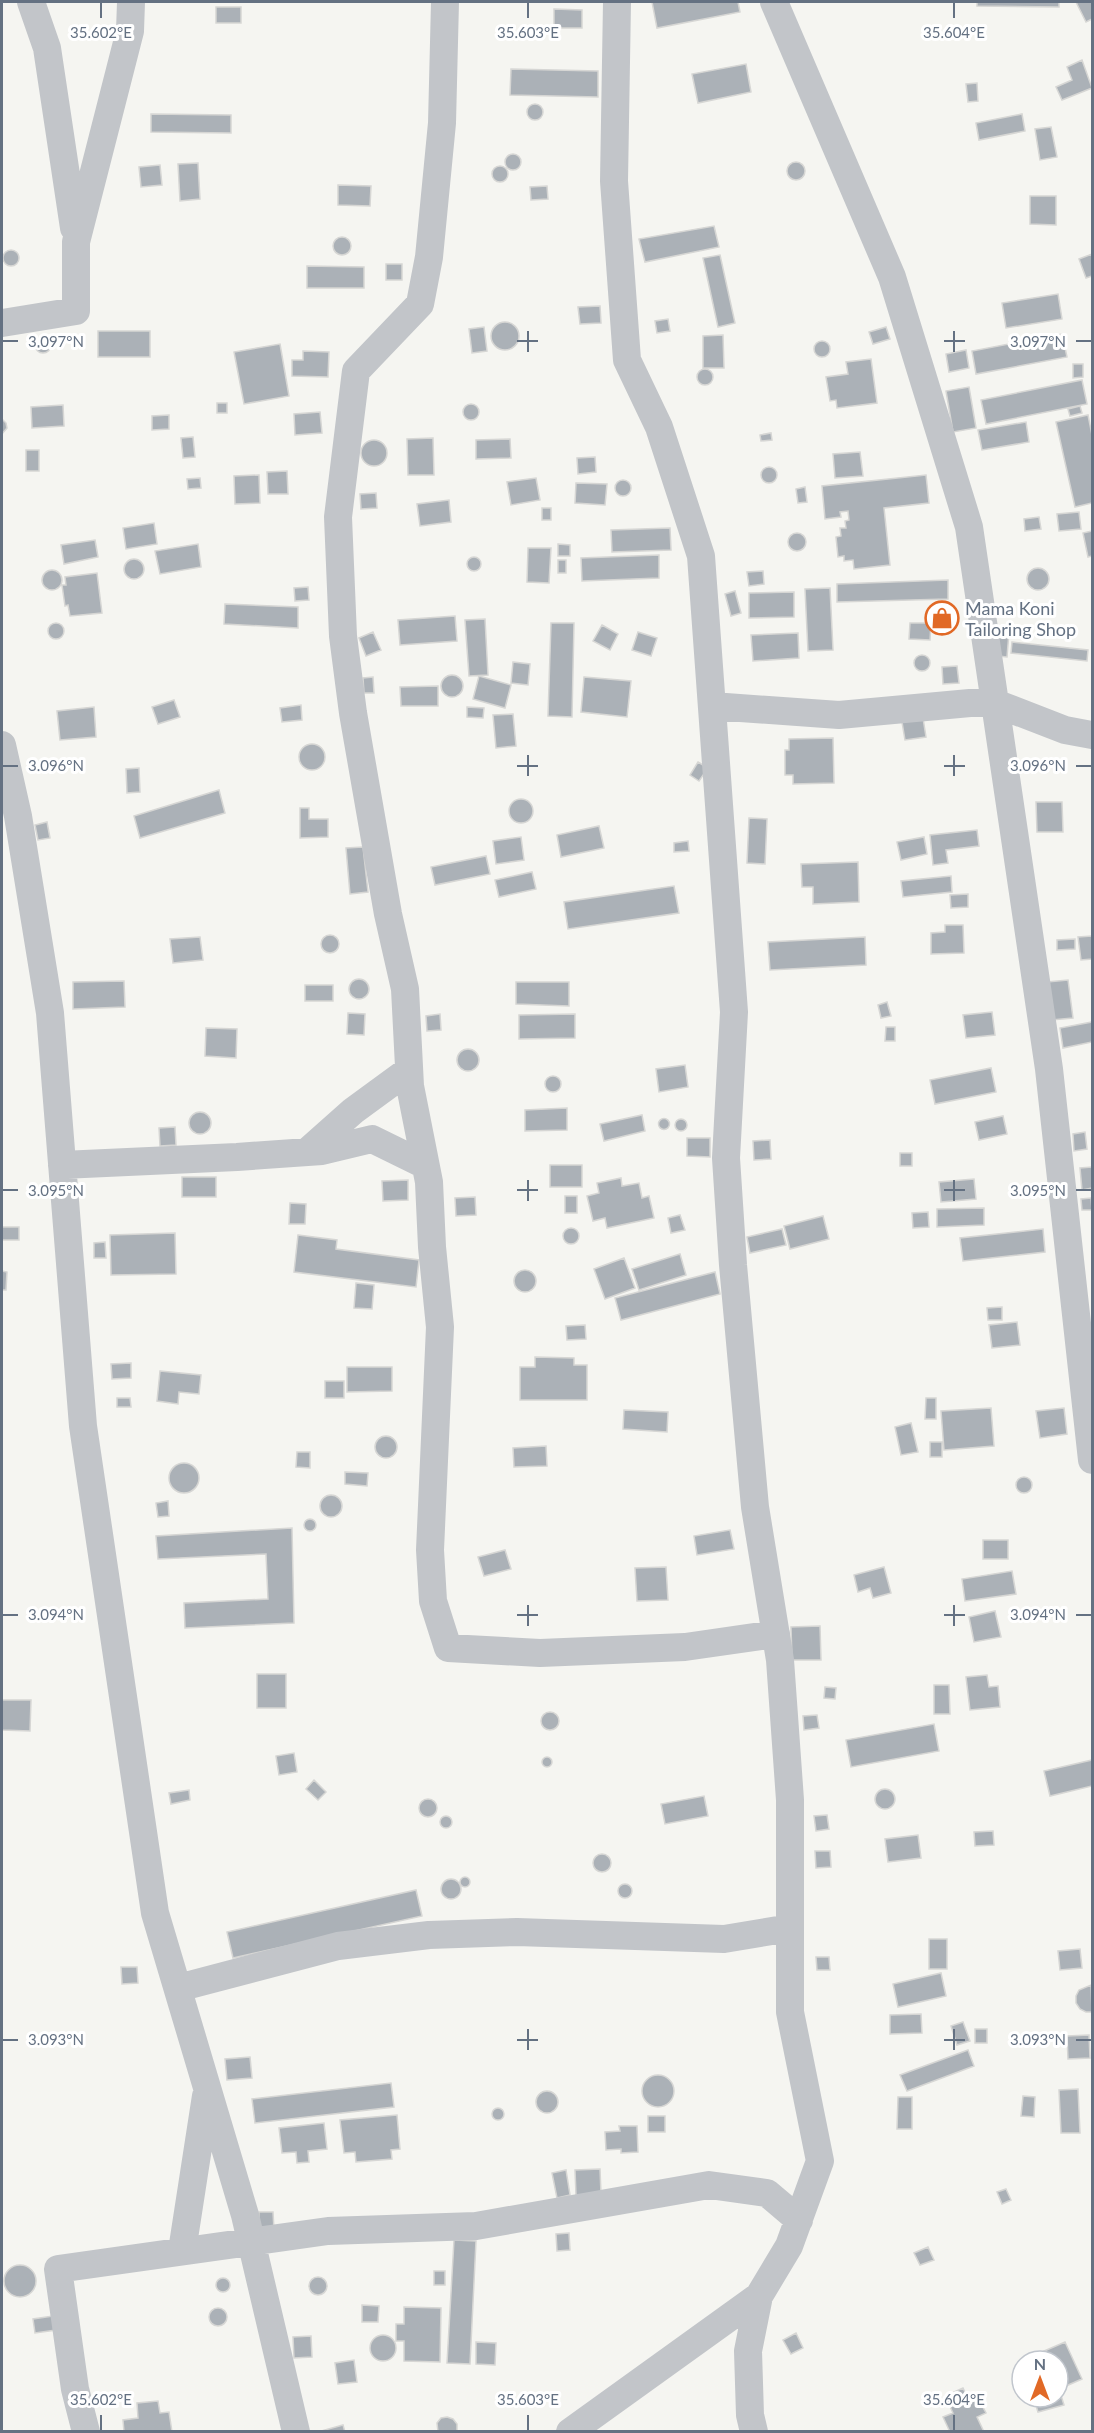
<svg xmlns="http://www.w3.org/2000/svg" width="1094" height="2433" viewBox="0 0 1094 2433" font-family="Lato,sans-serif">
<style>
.building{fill:#abb1b7;stroke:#d6d6d4;stroke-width:1.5}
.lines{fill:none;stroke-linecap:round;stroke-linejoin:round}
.street{stroke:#c2c5c9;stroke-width:28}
.ticks{fill:none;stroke:#647182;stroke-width:2}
.labels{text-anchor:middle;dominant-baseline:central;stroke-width:6;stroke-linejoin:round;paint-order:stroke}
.poi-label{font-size:18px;fill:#647182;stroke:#fff;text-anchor:start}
.ticks-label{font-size:15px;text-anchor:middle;fill:#647182;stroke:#fff;stroke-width:6;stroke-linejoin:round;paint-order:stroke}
</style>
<rect width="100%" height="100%" fill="#f5f5f1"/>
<path class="building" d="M652,2H738L740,12L657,28Z
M977,2H1059V7L977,6Z
M1076,2H1092V19L1086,22Z
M216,7H241V23H216Z
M554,9L582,10V28H554Z
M1082,60L1092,88L1062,100L1056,87L1072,80L1067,67Z
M746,64L751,92L698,103L692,74Z
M511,69L598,71V97L510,95Z
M977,83L978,101L968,102L966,84Z
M527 112a8 8 0 1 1 16 0a8 8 0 1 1-16 0Z
M151,114L231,115V133L151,132Z
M1022,114L1025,131L979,140L976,123Z
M1051,127L1057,157L1040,160L1035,129Z
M505 162a8 8 0 1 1 16 0a8 8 0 1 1-16 0Z
M787 171a9 9 0 1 1 18 0a9 9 0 1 1-18 0Z
M198,163L200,199L180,201L178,164Z
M160,165L162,185L141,187L139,167Z
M492 174a8 8 0 1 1 16 0a8 8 0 1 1-16 0Z
M338,185L371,186L370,206L338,205Z
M547,186L548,199L531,200L530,187Z
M1030,196H1056V225L1030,224Z
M714,226L719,247L645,262L639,239Z
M333 246a9 9 0 1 1 18 0a9 9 0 1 1-18 0Z
M3 258a8 8 0 1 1 16 0a8 8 0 1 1-16 0Z
M1092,254V276L1086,278L1079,259Z
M720,255L735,323L718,327L703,258Z
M386,264H402V280H386Z
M307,266L364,267V288H307Z
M1058,294L1062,319L1006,328L1002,303Z
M600,306L601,323L580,324L578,307Z
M668,319L670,331L657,333L655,321Z
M491 336a14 14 0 1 1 28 0a14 14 0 1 1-28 0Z
M484,327L487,351L472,353L469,329Z
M886,327L890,339L873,344L869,332Z
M98,331H150V357H98Z
M1062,334L1067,357L976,374L972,351Z
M723,335L724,368H703V336Z
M35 345a8 8 0 1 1 16 0a8 8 0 1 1-16 0Z
M814 349a8 8 0 1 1 16 0a8 8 0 1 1-16 0Z
M280,344L289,396L244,404L234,352Z
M966,350L969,368L949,372L946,354Z
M303,351L329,352L328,377L292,376V360H303Z
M871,359L877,403L837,408L836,400L830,401L826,377L848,374L846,362Z
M1073,364H1083V377L1073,378Z
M697 377a8 8 0 1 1 16 0a8 8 0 1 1-16 0Z
M1082,380L1087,404L986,424L981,400Z
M969,387L976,428L953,432L946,391Z
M217,403H227V413H217Z
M463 412a8 8 0 1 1 16 0a8 8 0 1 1-16 0Z
M63,405L64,426L32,428L31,407Z
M1080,406L1082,413L1070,416L1068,409Z
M320,412L322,433L295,435L294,414Z
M169,415V429L152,430V416Z
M1088,415L1092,435V503L1075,507L1056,422Z
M2,419L6,423L7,428L2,434Z
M1026,422L1029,442L982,450L978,430Z
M771,433L772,440L761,441L760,435Z
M193,437L195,457L183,458L181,438Z
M433,438L434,475H408L407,439Z
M510,439L511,458L476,459V440Z
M361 453a13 13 0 1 1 26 0a13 13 0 1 1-26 0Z
M26,450H39V471H26Z
M860,452L863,476L835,478L833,454Z
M595,457L596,472L578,474L577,458Z
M761 475a8 8 0 1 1 16 0a8 8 0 1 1-16 0Z
M287,471L288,494H268L267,472Z
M259,475L260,503L235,504L234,476Z
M926,475L929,503L884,508L890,565L854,569L853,560L844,561V556L838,557L836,537L841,536L840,528H846L845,521L849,520L848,511L840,512L841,517L825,519L822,486Z
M200,478L201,488L188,489L187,479Z
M536,478L540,500L511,505L507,482Z
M615 488a8 8 0 1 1 16 0a8 8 0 1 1-16 0Z
M576,483L607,484L605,505L575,503Z
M805,487L807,502L798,503L796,489Z
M376,493L377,508L361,509L360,494Z
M449,500L451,522L420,526L417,504Z
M542,508H551V520H542Z
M1079,512L1081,529L1059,531L1057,514Z
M1039,517L1041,529L1025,531L1024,519Z
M154,523L157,544L126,549L123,528Z
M670,528L671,550L612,552L611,530Z
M1092,531V556L1088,557L1083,533Z
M788 542a9 9 0 1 1 18 0a9 9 0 1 1-18 0Z
M95,540L98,557L64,564L61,545Z
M198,544L201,567L160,574L155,551Z
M558,544L570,545V556H558Z
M528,548H551L549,583L527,582Z
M659,555V578L582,581L581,558Z
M467 564a7 7 0 1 1 14 0a7 7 0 1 1-14 0Z
M124 569a10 10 0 1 1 20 0a10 10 0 1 1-20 0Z
M558,560H566V573H558Z
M1027 579a11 11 0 1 1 22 0a11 11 0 1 1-22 0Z
M42 580a10 10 0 1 1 20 0a10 10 0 1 1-20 0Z
M763,571L764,584L749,586L747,572Z
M97,573L102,613L70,616L68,605L65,606L62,585H66L65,577Z
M948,580V599L837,602V584Z
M308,587L309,600L295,601L294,588Z
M830,588L833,650L808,651L805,589Z
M735,591L741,613L731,616L725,594Z
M794,592V617L749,618V593Z
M225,604L298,607V628L224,624Z
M455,616L457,641L400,645L398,620Z
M485,619L488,675L469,676L465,620Z
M551,623H574L572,717L548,716Z
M910,623H931L930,640L909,639Z
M48 631a8 8 0 1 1 16 0a8 8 0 1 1-16 0Z
M602,625L618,634L610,650L593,641Z
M992,630L1009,632L1007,657L989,655Z
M373,632L381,650L366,656L359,638Z
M638,632L657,638L651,656L632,650Z
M798,633L799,658L753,661L751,635Z
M1012,642L1088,650L1087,661L1011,653Z
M914 663a8 8 0 1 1 16 0a8 8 0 1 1-16 0Z
M513,662L530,664L528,685L511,683Z
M957,666L959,683L943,684L942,667Z
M441 686a11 11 0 1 1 22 0a11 11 0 1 1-22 0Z
M479,676L511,685L505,708L473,699Z
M373,677L374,693H364L363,678Z
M584,677L631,681L627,717L581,712Z
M438,686V706H401L400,687Z
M174,700L180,717L158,724L152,707Z
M301,705L302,720L282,722L280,708Z
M94,707L96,737L60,740L57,711Z
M467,707L484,708L483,718L467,717Z
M513,714L516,746L496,748L493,715Z
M923,718L926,737L905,740L902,722Z
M833,738L834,783L793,784V775H785V750H789V739Z
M299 757a13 13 0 1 1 26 0a13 13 0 1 1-26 0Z
M698,762L708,768L699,781L690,775Z
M139,768L140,792L127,793L126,769Z
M219,790L225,813L140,838L134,816Z
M509 811a12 12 0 1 1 24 0a12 12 0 1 1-24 0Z
M1036,802H1062L1063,832H1037Z
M300,808H309V819H328V837L300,838Z
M749,818L767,819L765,864L747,863Z
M47,822L50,838L38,840L35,825Z
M599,826L604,848L561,857L557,835Z
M977,830L979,846L946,850L948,863L933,865L930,835Z
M521,837L524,860L496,864L493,841Z
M924,837L927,854L901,860L897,842Z
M688,841L689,851L674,852V843Z
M363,847L368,892L350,894L346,848Z
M486,856L490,874L435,885L431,867Z
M858,862L859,902L813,904V887H802L801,864Z
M532,872L536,889L499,897L495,880Z
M951,876L952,892L903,897L901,881Z
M674,886L679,913L568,929L564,902Z
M968,894V907L951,908L950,895Z
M945,925H963L964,953L931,954V933L945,932Z
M321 944a9 9 0 1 1 18 0a9 9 0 1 1-18 0Z
M1092,936V959L1081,960L1078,937Z
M200,937L203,960L173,963L170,939Z
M865,937L866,965L770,970L768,942Z
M1075,939V949L1057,950V940Z
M349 989a10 10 0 1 1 20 0a10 10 0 1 1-20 0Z
M1068,980L1073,1018L1051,1020L1047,982Z
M124,981L125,1007L73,1009V982Z
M516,982H569V1006L516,1004Z
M305,985H333V1001H305Z
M887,1002L891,1016L881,1018L878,1005Z
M992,1012L995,1035L966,1038L963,1015Z
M348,1013L365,1014L364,1035L347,1034Z
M440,1014L441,1030L427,1031L426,1016Z
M575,1014V1038L519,1039V1015Z
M1092,1022V1042L1063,1048L1060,1028Z
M886,1027H895V1041H885Z
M206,1028L237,1029L236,1058L205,1056Z
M457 1060a11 11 0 1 1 22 0a11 11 0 1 1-22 0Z
M685,1065L688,1087L659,1092L656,1069Z
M991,1068L996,1092L935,1104L930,1080Z
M545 1084a8 8 0 1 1 16 0a8 8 0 1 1-16 0Z
M567,1108V1130L525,1131V1110Z
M189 1123a11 11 0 1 1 22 0a11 11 0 1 1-22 0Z
M642,1115L645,1131L604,1141L600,1124Z
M1003,1116L1007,1134L979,1140L975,1122Z
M658.5 1124a5.5 5.5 0 1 1 11 0a5.5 5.5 0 1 1-11 0Z
M675 1125a6 6 0 1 1 12 0a6 6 0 1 1-12 0Z
M175,1127L176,1145L160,1146L159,1128Z
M1085,1132L1087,1149L1074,1151L1073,1134Z
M687,1138H710V1157L687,1156Z
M770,1140L771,1159L754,1160L753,1141Z
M900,1153H912V1166H900Z
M550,1165H582V1187H550Z
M1092,1167V1188L1082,1190L1080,1168Z
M182,1177H216V1197H182Z
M621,1178L622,1186L639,1183L642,1198L649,1196L654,1218L607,1228L605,1218L593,1221L587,1196L599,1193L597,1183Z
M974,1179L976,1199L941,1202L939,1182Z
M408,1180V1200L383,1201L382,1181Z
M565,1196H577V1213H565Z
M475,1197L476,1215L456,1216L455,1198Z
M1091,1198L1092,1210H1082L1081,1199Z
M290,1203L306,1204L305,1224H289Z
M984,1208V1225L937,1227V1209Z
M928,1212L929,1227L913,1228L912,1213Z
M680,1215L685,1230L671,1233L668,1218Z
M823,1216L829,1239L790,1249L784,1226Z
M2,1227H19V1240H2Z
M563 1236a8 8 0 1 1 16 0a8 8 0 1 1-16 0Z
M782,1229L786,1245L750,1253L747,1237Z
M1043,1229L1045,1252L963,1261L960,1238Z
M175,1233L176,1274L111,1275L110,1235Z
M298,1235L337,1240L336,1249L419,1260L416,1287L294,1272Z
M105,1242L106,1258H94V1243Z
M680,1254L686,1275L639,1290L632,1269Z
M624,1258L635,1288L605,1299L594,1269Z
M514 1281a11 11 0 1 1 22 0a11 11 0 1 1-22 0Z
M2,1271L7,1272L6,1290H2Z
M715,1272L720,1294L621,1320L615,1298Z
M356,1283L374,1285L372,1309L354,1308Z
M1002,1307V1320H988L987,1308Z
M1017,1322L1020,1345L992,1348L989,1325Z
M585,1325L586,1339L567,1340L566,1326Z
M535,1357L574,1358V1365H587V1400H520V1367H535Z
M131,1363V1378L112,1379L111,1364Z
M347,1367H392V1391L347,1392Z
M160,1371L201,1375L199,1394L179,1392L178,1404L157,1401Z
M325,1381H344V1398H325Z
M117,1398H130L131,1407H117Z
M926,1398H936V1419H925Z
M991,1408L994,1446L944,1450L941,1411Z
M1064,1408L1067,1434L1040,1438L1036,1411Z
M624,1410L668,1412L667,1432L623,1429Z
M911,1423L918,1452L901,1455L895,1427Z
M375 1447a11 11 0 1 1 22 0a11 11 0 1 1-22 0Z
M930,1442H942V1457H930Z
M546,1446L547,1466L514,1467L513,1448Z
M297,1452H310V1468L296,1467Z
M169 1478a15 15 0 1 1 30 0a15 15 0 1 1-30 0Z
M345,1472L368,1473L367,1486L345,1484Z
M1016 1485a8 8 0 1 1 16 0a8 8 0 1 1-16 0Z
M320 1506a11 11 0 1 1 22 0a11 11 0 1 1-22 0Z
M168,1501L169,1516L158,1517L156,1503Z
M304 1525a6 6 0 1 1 12 0a6 6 0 1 1-12 0Z
M292,1528L294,1623L185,1628L184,1603L268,1599L266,1554L158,1559L156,1536Z
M730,1530L734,1549L697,1555L694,1536Z
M983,1540H1008V1559H983Z
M505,1550L511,1569L484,1576L478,1557Z
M666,1567L668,1600L637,1601L635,1568Z
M884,1567L891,1593L873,1598L870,1588L858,1592L854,1575Z
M1012,1571L1016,1594L965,1601L962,1579Z
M995,1611L1001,1637L974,1642L969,1617Z
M820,1626L821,1660H792L791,1627Z
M257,1674H286V1708H257Z
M987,1675L989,1687L998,1686L1000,1707L970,1710L966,1677Z
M934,1685H949L950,1714H934Z
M825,1687L836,1688L835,1699L824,1698Z
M2,1700H31L30,1731L2,1730Z
M541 1721a9 9 0 1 1 18 0a9 9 0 1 1-18 0Z
M817,1715L819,1728L804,1730L803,1716Z
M934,1724L939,1751L851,1767L846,1740Z
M294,1753L297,1772L279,1775L276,1756Z
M542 1762a5 5 0 1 1 10 0a5 5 0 1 1-10 0Z
M1092,1760V1786L1050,1796L1044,1771Z
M314,1780L326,1792L318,1800L306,1789Z
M875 1799a10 10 0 1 1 20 0a10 10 0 1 1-20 0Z
M189,1790L190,1800L171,1804L169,1793Z
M704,1796L708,1816L665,1824L661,1804Z
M419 1808a9 9 0 1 1 18 0a9 9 0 1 1-18 0Z
M827,1815L829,1829L816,1831L814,1816Z
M440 1822a6 6 0 1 1 12 0a6 6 0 1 1-12 0Z
M993,1831L994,1845L975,1846L974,1832Z
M918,1835L921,1858L888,1862L885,1839Z
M815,1851H830L831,1867L816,1868Z
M593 1863a9 9 0 1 1 18 0a9 9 0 1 1-18 0Z
M460 1882a5 5 0 1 1 10 0a5 5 0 1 1-10 0Z
M441 1889a10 10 0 1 1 20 0a10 10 0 1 1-20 0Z
M618 1891a7 7 0 1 1 14 0a7 7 0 1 1-14 0Z
M416,1890L422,1916L233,1958L227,1932Z
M929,1939H947V1969H929Z
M1080,1949L1082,1968L1060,1970L1058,1951Z
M816,1957H829L830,1970H817Z
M121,1967H137L138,1983L122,1984Z
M941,1973L946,1996L898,2007L893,1984Z
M1091,1985L1092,2012H1086L1080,2009L1076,2003V1996L1079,1990Z
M921,2014L922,2033L890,2034V2015Z
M963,2022L970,2041L957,2045L951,2026Z
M975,2029H987V2043H975Z
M1089,2035L1090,2058L1068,2059L1067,2036Z
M968,2050L974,2066L907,2091L900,2075Z
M250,2057L252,2078L227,2080L225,2059Z
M642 2091a16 16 0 1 1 32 0a16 16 0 1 1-32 0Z
M391,2083L394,2107L255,2123L252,2099Z
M1078,2089L1080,2133H1061L1059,2090Z
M536 2102a11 11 0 1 1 22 0a11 11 0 1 1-22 0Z
M1023,2096L1035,2097L1034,2117L1021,2116Z
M898,2097H912V2129H897Z
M492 2114a6 6 0 1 1 12 0a6 6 0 1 1-12 0Z
M397,2115L400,2149L391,2150L392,2159L356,2162L355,2152L344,2153L340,2120Z
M648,2116H665V2132H648Z
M324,2123L327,2149L308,2151L309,2162L297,2163L296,2152L282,2153L279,2128Z
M619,2126H637L638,2152L621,2153V2149L606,2150L605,2132L620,2131Z
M600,2169L601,2194L576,2195L575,2170Z
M566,2170L570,2195L557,2198L552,2173Z
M1006,2189L1011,2200L1002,2204L997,2192Z
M259,2212H273L274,2230L259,2231Z
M569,2233L570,2250L557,2251L556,2234Z
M454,2240L476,2241L470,2364L447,2363Z
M928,2247L934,2260L920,2265L914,2253Z
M4 2281a16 16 0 1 1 32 0a16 16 0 1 1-32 0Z
M434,2271H445V2285H434Z
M309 2286a9 9 0 1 1 18 0a9 9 0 1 1-18 0Z
M216 2285a7 7 0 1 1 14 0a7 7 0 1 1-14 0Z
M362,2305L379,2306L378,2322H362Z
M404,2307L441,2308L440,2362L404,2361V2341H396V2324H404Z
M209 2317a9 9 0 1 1 18 0a9 9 0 1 1-18 0Z
M53,2316L56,2330L35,2333L33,2319Z
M796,2333L803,2348L791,2354L783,2340Z
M370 2348a13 13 0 1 1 26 0a13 13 0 1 1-26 0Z
M311,2336L312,2357L294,2358L293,2337Z
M476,2342L496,2343L495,2365L476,2364Z
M1065,2342L1082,2379L1059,2389L1058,2361H1046L1042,2352Z
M354,2360L357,2382L338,2384L335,2363Z
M963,2388L970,2402L978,2398L986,2413L977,2417L984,2432H950L943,2417L953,2413L945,2396Z
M1058,2392H1060L1064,2405L1038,2412L1034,2399L1058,2397Z
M158,2401L160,2413L169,2412L172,2432H124L123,2420L138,2418L137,2403Z
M447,2417L453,2419L457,2424V2431L438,2432L437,2423L441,2418Z
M343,2425L345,2432H321V2431Z"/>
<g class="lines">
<path class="street" d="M31,2L47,48L74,228
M445,2L442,123L429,257L420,304L356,371L338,517L343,636L353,713L388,914L405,989L410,1086L429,1182L432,1247L440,1327L430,1550L433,1601L448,1648L540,1653L685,1647L776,1634
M617,2L614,181L627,360L659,427L701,556L734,1012L726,1158L733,1265L755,1507L780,1660L790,1800V2012L820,2161L789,2246L759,2296L748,2351L750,2415L754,2432
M774,2L892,277L969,527L1049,1069L1092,1460
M2,323L76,311V242L130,31L131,2
M712,706L839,715L970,703H995L1065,730L1092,735
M2,745L18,816L50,1013L83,1426L155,1913L245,2215L296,2432
M308,1151L353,1111L409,1070
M62,1165L237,1157L322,1151L372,1139L425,1165
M178,1988L338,1946L429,1935L517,1932L724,1939L790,1928
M182,2251L206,2096
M86,2432L75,2389L58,2269L328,2231L476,2226L709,2185L767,2193L799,2220
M570,2432L759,2296"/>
</g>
<path class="ticks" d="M101,3V18M528,3V18M954,3V18M528,331V352M954,331V352M3,341H18M517,341H538M944,341H965M1076,341H1091M528,755V776M954,755V776M3,766H18M517,766H538M944,766H965M1076,766H1091M528,1180V1201M954,1180V1201M3,1190H18M517,1190H538M944,1190H965M1076,1190H1091M528,1605V1626M954,1605V1626M3,1615H18M517,1615H538M944,1615H965M1076,1615H1091M528,2029V2050M954,2029V2050M3,2040H18M517,2040H538M944,2040H965M1076,2040H1091M101,2415V2430M528,2415V2430M954,2415V2430"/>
<defs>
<symbol id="shop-ring" viewBox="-11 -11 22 22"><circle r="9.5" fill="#fff" stroke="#e16926" stroke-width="1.5"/><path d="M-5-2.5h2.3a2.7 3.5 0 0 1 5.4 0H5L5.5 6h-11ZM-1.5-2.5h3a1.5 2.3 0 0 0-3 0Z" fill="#e16926"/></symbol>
</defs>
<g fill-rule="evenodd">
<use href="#shop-ring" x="923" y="599" width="38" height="38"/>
</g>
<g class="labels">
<g class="poi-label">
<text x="965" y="608">Mama Koni<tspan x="965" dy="21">Tailoring Shop</tspan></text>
</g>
</g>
<g class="ticks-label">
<text x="101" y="38">35.602°E</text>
<text x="528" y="38">35.603°E</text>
<text x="954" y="38">35.604°E</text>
<text x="56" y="347">3.097°N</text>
<text x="1038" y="347">3.097°N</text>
<text x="56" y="771">3.096°N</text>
<text x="1038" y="771">3.096°N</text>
<text x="56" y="1196">3.095°N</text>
<text x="1038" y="1196">3.095°N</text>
<text x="56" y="1620">3.094°N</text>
<text x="1038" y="1620">3.094°N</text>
<text x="56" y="2045">3.093°N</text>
<text x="1038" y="2045">3.093°N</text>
<text x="101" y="2405">35.602°E</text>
<text x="528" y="2405">35.603°E</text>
<text x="954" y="2405">35.604°E</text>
</g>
<rect width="1094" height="2433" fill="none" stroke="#647182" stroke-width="6"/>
<g transform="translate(1040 2379)"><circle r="28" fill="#ffffff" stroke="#c1c6cd" stroke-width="1.5"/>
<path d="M0-4.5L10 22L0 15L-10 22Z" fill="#e16926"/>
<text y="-9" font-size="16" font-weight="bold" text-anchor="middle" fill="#647182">N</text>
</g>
</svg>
